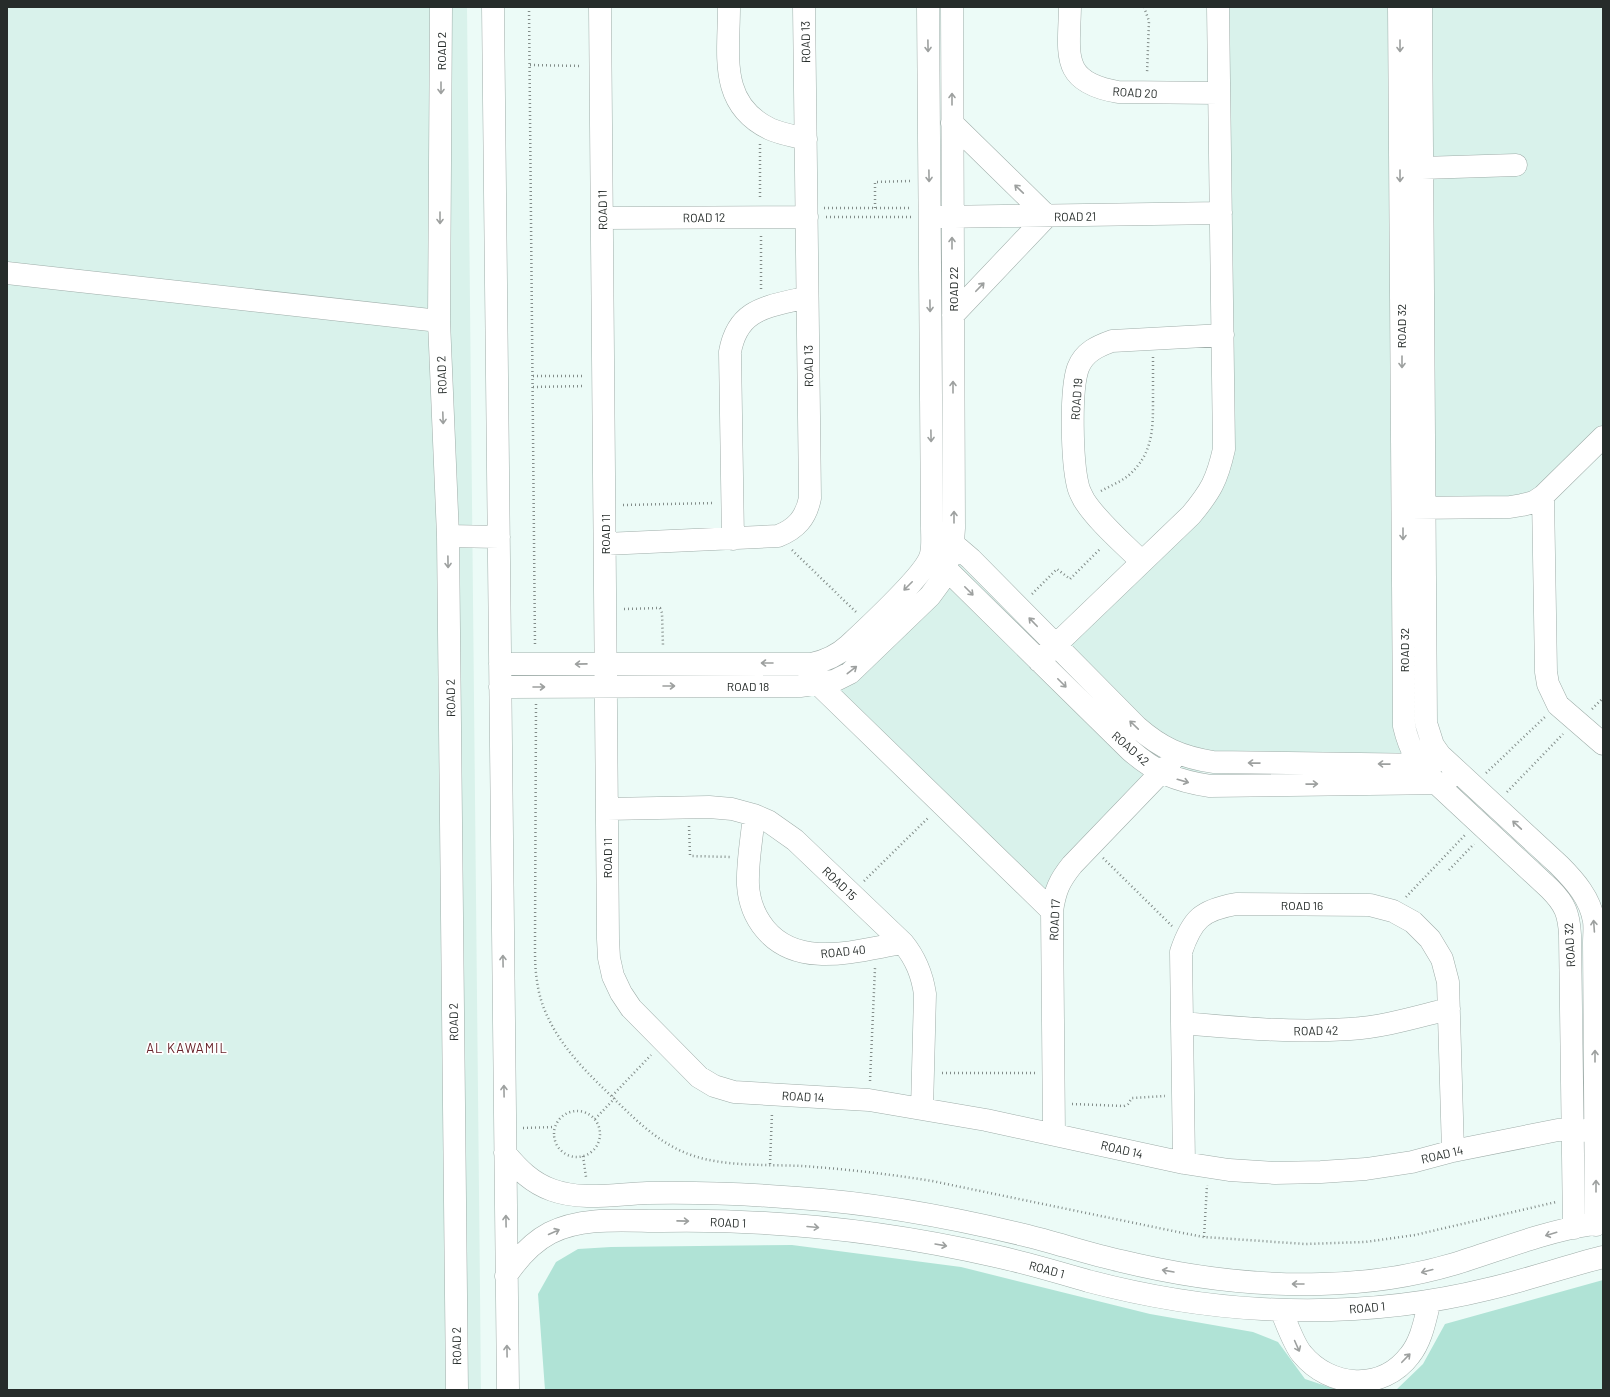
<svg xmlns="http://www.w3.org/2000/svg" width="1610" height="1397" viewBox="0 0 1610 1397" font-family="Barlow,sans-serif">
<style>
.built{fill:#d9f2eb}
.green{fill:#b0e3d6}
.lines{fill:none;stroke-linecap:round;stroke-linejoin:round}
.minor-casing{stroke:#9fada9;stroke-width:23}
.path{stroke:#828c89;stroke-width:2.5;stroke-dasharray:1 3;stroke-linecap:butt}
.minor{stroke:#fff;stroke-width:22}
.oneway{stroke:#9da09f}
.labels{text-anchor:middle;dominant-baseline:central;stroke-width:3.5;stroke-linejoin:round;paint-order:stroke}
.street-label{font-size:12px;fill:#262c2a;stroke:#fff}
.neighbourhood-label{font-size:13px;letter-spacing:1px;fill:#69232a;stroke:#fff}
</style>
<rect width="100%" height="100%" fill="#ecfbf7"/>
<path class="built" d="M7,7H467L481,1390H7Z
M1223,7H1601L1603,9V429L1533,497L1414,502L1415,723L1418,741L1440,774L1186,772L1158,785L1073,874L1050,922L823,673L846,664L944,549L1052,657L1213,497Z"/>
<path class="green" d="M792,1245L961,1267L1150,1314L1253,1332L1278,1342L1305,1379L1338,1390H545L538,1294L556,1262L578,1249L611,1247Z
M1603,1280V1390H1392H1396L1423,1364L1445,1324Z"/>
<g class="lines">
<defs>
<path id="minor" d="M441,7L439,321L448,536L457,1390
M493,7L508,1390
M600,7L608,939L609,958L613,976L621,993L631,1008L699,1077L714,1086L734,1092L869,1100L986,1120L1184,1163L1229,1170L1275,1173L1321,1172L1366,1169L1412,1162L1453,1151L1558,1130L1573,1129L1603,1133
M729,7C729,55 718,104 770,129C781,134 794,136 806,139
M1070,7C1069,55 1060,82 1118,92L1219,93
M1399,7L1404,726C1410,752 1419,764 1436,783L1550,889C1565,904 1569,914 1570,935L1574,1228
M1421,7L1426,723L1433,745L1440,755L1559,865C1575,881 1590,898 1594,921C1595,928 1594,936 1594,943L1596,1225
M952,123L1047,216L953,315
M1422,168L1516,165
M938,217L1221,213
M602,218L807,217
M7,273L439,321
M1543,496L1546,672L1548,684L1558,705L1603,744
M1411,508L1510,507L1522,505L1534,502L1543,496L1603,437
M943,535L971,559L1137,727C1161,748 1181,757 1213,762L1432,765
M448,536L499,537
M733,539L730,352C738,307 769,307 807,297
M605,544L778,536C796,529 806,518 810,498L804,7
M936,559L1130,750C1155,772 1176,781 1210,786L1446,783
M1142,562C1124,544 1097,521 1084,500C1082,496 1079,491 1078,486C1072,462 1070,391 1078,368C1084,352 1098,346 1112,341L1223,335
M1039,661L1191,515C1211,491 1217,480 1224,449L1218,7
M500,664H811C826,661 837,656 849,645C866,629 927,573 931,554C933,546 932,536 932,527L928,7
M810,676L1052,911
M500,687L800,686L834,681L850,673L930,596L941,581L946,569L953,542L954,528L952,7
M607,809L709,807L732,809L754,815L768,821L795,840L903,943C916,959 922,974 925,994L922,1109
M754,815C752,838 747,862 748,885C749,901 755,917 765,929C799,970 858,950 903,943
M1182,1023C1238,1028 1294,1033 1350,1029C1384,1027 1416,1017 1449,1009
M1054,1134L1052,911C1055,891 1059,881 1072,865L1171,762
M505,1153C518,1169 532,1183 552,1190C582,1201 616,1194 647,1193C697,1192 748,1194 798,1198C874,1203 950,1217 1024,1235C1057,1243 1089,1254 1121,1261C1187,1277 1254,1286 1321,1284C1366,1283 1410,1277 1454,1264C1497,1251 1543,1232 1588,1225
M1184,1163L1181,952C1192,919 1202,910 1236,904L1370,905L1393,911L1413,922L1430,939L1442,959L1448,982L1453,1151
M506,1276C518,1258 531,1243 550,1233C583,1216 626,1221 662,1221C774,1219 886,1231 995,1256C1027,1263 1057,1272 1088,1281C1145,1296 1204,1306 1262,1309C1338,1313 1415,1307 1488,1289C1527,1280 1564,1267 1603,1257
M1281,1310C1286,1322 1294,1345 1302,1354C1330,1388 1382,1392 1410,1355C1422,1340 1425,1319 1430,1301"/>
</defs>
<use href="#minor" class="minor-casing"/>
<path class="path" d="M529,7L535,646
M1144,7L1149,21L1147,74
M530,65L582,66
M760,144V199
M824,208H911
M875,208V182L910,181
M826,217H911
M761,236V291
M533,376H585
M533,387L585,386
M1101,491C1110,486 1120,482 1128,476C1153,454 1153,430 1153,400C1153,386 1153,371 1153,357
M623,505L714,503
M792,550L856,612
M1032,594L1057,569L1070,579L1101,548
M624,609L660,608L662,613L663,646
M536,704L535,945C535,957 535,969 537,981C542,1022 571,1057 600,1085C624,1108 647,1134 677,1149C714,1168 762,1164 802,1166C845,1169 889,1174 932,1181L1178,1232L1204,1237L1305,1244L1365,1242L1415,1235L1556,1202
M1592,709L1603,698
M1486,773L1545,717
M1507,792L1563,734
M689,826L690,855L691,856L731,857
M1103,858L1172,926
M1449,870L1474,844
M864,881L929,817
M1406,897L1465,835
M942,1073H1035
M870,1081L875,968
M612,1096L651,1055
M1072,1104L1124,1106L1128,1104L1132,1098L1165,1096
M554 1134a23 23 0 1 1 46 0a23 23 0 1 1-46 0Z
M595,1119L615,1098
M523,1128L555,1127
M583,1156L586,1177
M770,1164L772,1113
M1204,1237L1207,1185"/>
<use href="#minor" class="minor"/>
</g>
<defs><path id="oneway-shaft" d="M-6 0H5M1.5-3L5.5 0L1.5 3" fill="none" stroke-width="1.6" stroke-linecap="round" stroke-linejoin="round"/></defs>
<g class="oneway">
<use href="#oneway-shaft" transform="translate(928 46) rotate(89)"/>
<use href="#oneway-shaft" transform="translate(1400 46) rotate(90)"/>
<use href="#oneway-shaft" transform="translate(441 88) rotate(90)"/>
<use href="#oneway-shaft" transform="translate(952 99) rotate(-90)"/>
<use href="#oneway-shaft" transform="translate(929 176) rotate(89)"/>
<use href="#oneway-shaft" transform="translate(1400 176) rotate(90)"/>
<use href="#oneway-shaft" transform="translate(1019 189) rotate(-136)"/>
<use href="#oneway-shaft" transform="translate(440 218) rotate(90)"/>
<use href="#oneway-shaft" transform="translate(952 243) rotate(-90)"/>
<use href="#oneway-shaft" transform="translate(980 287) rotate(-46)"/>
<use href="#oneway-shaft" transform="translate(930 306) rotate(89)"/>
<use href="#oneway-shaft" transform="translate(1402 362) rotate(90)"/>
<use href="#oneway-shaft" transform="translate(953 387) rotate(-90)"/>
<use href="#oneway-shaft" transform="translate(443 418) rotate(88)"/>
<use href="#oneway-shaft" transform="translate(931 436) rotate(89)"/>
<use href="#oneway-shaft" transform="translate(954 517) rotate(-90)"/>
<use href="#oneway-shaft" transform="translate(1403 534) rotate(90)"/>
<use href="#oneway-shaft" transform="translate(448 562) rotate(89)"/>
<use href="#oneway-shaft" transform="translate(908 586) rotate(135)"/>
<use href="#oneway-shaft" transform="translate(969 591) rotate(45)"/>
<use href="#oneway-shaft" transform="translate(1033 622) rotate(-134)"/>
<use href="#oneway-shaft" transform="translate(767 663) rotate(180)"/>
<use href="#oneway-shaft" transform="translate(581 664) rotate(179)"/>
<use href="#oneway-shaft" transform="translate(852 670) rotate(-38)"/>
<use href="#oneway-shaft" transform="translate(1062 683) rotate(45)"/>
<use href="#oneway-shaft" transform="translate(669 686)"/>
<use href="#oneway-shaft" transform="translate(539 687)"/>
<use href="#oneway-shaft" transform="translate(1134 725) rotate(-136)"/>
<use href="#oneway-shaft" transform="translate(1254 763) rotate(-179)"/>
<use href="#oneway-shaft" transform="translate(1384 764) rotate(-179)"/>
<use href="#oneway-shaft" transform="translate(1183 781) rotate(16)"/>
<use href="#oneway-shaft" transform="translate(1312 784) rotate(-1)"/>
<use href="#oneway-shaft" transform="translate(1517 825) rotate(-137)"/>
<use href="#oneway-shaft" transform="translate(1594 926) rotate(-94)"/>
<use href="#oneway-shaft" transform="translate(503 961) rotate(-91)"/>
<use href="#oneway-shaft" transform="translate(1595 1056) rotate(-90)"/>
<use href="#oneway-shaft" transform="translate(504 1091) rotate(-91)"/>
<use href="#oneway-shaft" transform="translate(1596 1186) rotate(-90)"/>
<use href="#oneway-shaft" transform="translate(506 1221) rotate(-91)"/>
<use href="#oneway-shaft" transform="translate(683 1221) rotate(1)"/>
<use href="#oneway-shaft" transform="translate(813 1227) rotate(5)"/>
<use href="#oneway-shaft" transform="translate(554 1232) rotate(-24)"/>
<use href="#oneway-shaft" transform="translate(1551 1234) rotate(163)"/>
<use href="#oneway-shaft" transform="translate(941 1245) rotate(10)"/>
<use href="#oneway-shaft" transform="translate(1168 1271) rotate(-170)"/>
<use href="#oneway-shaft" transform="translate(1427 1271) rotate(165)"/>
<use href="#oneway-shaft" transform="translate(1298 1284) rotate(180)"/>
<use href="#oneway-shaft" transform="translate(1297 1346) rotate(66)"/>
<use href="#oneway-shaft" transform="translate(507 1351) rotate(-91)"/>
<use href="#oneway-shaft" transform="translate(1406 1358) rotate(-46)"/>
</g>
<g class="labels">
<g class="street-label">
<text transform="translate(805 42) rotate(-91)">ROAD 13</text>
<text transform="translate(441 51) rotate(-90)">ROAD 2</text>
<text transform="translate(1135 92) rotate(3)">ROAD 20</text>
<text transform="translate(602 210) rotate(-91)">ROAD 11</text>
<text transform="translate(1075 216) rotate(-1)">ROAD 21</text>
<text transform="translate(704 217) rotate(-1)">ROAD 12</text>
<text transform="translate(953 289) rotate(-90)">ROAD 22</text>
<text transform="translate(1401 326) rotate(-90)">ROAD 32</text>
<text transform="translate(808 366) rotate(-91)">ROAD 13</text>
<text transform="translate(441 375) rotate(-92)">ROAD 2</text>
<text transform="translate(1076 399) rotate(-86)">ROAD 19</text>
<text transform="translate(605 534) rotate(-90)">ROAD 11</text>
<text transform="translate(1404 650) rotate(-90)">ROAD 32</text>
<text x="748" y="686">ROAD 18</text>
<text transform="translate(450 698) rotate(-91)">ROAD 2</text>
<text transform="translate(1131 748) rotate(41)">ROAD 42</text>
<text transform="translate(607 858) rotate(-90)">ROAD 11</text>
<text transform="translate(840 883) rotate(44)">ROAD 15</text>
<text x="1302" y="905">ROAD 16</text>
<text transform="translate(1054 920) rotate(-87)">ROAD 17</text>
<text transform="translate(1569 945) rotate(-93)">ROAD 32</text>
<text transform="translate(843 951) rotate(-6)">ROAD 40</text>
<text transform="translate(453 1022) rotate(-91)">ROAD 2</text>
<text transform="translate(1316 1030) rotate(-1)">ROAD 42</text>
<text transform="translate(803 1096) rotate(3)">ROAD 14</text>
<text transform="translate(1122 1149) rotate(13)">ROAD 14</text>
<text transform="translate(1442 1154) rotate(-13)">ROAD 14</text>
<text transform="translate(728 1222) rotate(2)">ROAD 1</text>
<text transform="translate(1047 1269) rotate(15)">ROAD 1</text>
<text transform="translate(1367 1307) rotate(-5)">ROAD 1</text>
<text transform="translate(456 1346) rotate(-91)">ROAD 2</text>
</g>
<g class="neighbourhood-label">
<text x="187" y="1048">AL KAWAMIL</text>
</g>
</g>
<rect width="1610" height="1397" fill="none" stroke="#262c2a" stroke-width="16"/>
</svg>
